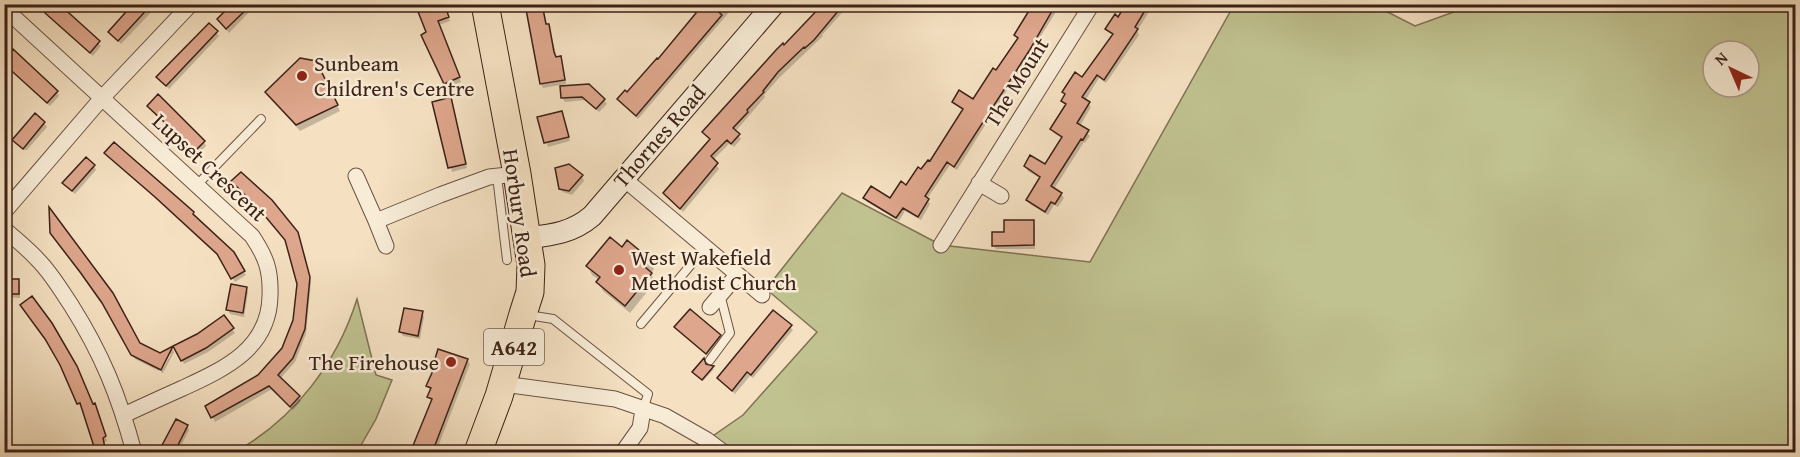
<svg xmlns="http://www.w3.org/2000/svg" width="1800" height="457" viewBox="0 0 1800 457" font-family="'Gentium Book Plus',serif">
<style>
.green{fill:#c0c290;stroke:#7e7254;stroke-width:1.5;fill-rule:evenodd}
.shadow{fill:#0003}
.building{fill:#dea68c;stroke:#3c2117;stroke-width:1.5}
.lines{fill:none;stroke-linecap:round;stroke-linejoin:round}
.lane-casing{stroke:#6a5142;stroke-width:10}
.street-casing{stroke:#6a5142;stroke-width:17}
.secondary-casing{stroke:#3c2117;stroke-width:23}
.highway-casing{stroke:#3c2117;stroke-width:29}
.lane{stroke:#f8ecd7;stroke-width:8}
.street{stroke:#f8ecd7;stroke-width:15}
.secondary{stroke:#f8ecd7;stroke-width:21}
.highway{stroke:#f5e1c2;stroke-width:27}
.poi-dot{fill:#8f2418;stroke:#f8ecd7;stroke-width:2}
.labels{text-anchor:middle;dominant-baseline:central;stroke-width:5;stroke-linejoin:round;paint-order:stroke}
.shield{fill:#f8ecd7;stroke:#745e51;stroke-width:1.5}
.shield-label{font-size:21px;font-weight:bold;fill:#3c2117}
.poi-label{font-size:22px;fill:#3c2117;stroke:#f8ecd7;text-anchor:start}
.street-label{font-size:22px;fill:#3c2117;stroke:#f8ecd7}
</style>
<rect width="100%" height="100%" fill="#f5e1c2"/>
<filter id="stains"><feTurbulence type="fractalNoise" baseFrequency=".00333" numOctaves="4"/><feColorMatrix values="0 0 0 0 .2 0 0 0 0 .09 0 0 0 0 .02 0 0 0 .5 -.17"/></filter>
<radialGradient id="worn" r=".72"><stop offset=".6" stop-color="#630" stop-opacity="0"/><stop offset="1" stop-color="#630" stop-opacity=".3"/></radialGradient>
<path class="green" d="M1234,5H1374L1415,26L1473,5H1795V452H723L707,440L743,415L817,332L766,289L842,193L941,245L1090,262ZM1713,51H1749V87H1713Z
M357,299L376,375L392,380L376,419L357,452H235C294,419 337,363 357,299Z"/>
<path class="shadow" d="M41,4H57L101,46L93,56L49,17L47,13L48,11Z
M136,4H159L121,44L110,32Z
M234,4H257L229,33L218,20Z
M443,4L450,21L439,25L461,82L448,87L428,33Z
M527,4H543L547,26L550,30L557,58H560L562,62L566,84L543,88L541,84Z
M708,4H736L638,119L619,99L627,94Z
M825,4H850L822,35L823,36L780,77L764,95L765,97L735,132L741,139L734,147L730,143L713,160L719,169L683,212L665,193L711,140L704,132Z
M1037,4H1061L957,170L950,165L927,199L930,204L921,220L905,211L899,221L867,202L865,198L891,200L931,164L964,111L954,102L973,101L997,72L1018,40L1015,35Z
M1128,4H1154L1137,31L1139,35L1106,83L1099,78L1085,101L1091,107L1080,126L1090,136L1085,143L1084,142L1054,189L1061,194L1064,198L1058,207L1054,205L1048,215L1030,204L1028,200L1041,179L1028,171L1025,166L1046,167L1063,139L1054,133L1052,129L1067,106L1063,101L1083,79L1114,36L1107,29L1119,19Z
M209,25L219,36L169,89L158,78Z
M4,64L57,92L59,96L50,106Z
M319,69L340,111L300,131L267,92Z
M562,87L604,100L607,104L599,112L585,100L565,102L562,98Z
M450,99L467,168L452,172L434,103Z
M151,110L204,142L206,146L198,154Z
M561,112L570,141L548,147L539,118Z
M44,123L47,127L27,150H24L16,144L14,140Z
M106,153L193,213L232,253L246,275L235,282L221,259Z
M4,155L8,171L4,172Z
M94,166L96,170L75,194L67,187L64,183Z
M582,176L584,181L572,195L563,192L560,188Z
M233,182L297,233L311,282L306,334L295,362L280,379L301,401L293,410L272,389L215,422L207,406L259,376L283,349L295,320L298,283L287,242L264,214Z
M1033,222L1035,226V249H996L993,245L1006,233Z
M622,249L650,261L654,269L651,274L655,282L630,313L603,291L598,282L599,280L592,275L588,266Z
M4,280H18L20,285V298L4,297Z
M246,288L248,292L244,317L230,314L228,310Z
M105,307L139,344L160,354L172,348L174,352L163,373L161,372L171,354H168L159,371L135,359Z
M422,312L424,317L420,339L403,336L401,332Z
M774,312L793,330L753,378L750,376L735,394L719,378Z
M676,327L720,336L722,340L709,357Z
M232,329L235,333L208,352L184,364L175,347Z
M467,360L470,364L436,452H411L433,401L429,396L431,391L427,386Z
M62,365L97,409L107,441L104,442L106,452H93L92,449H96L83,406L81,407L78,403Z
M706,366L714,369L703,381L695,374Z
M176,421L187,426L189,430L178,452H162Z
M4,441L26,448L29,452H4Z
M560,447L571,450L573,452H555Z"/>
<path class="building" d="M52,4H59L100,41L90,53L45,13Z
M133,4H152L118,41L108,32Z
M232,4H252L226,29L217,19Z
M415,4H444L449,17L438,21L460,77L444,84L421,35L426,32Z
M525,4H542L546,24H549L554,52L556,57L561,56L565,80L540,84Z
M686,4H710L722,15L636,116L617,99L625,90L627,92L657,58L658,59L696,13Z
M823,4H844L814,40L805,48L804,47L778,72L763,91L764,92L747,110L748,112L733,128L740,134L731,144L727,140L711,156L718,163L680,209L663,193L710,139L702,132L776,50L783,43L784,45Z
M1036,4H1056L1029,51L954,167L947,162L925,196L929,199L918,217L903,208L896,218L863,198L871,186L890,198L901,181L906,185L918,167L921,169L928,160L930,161L963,109L952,102L959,90L973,99L993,68L996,70L1018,38L1014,35L1030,9L1032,10Z
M1126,4H1149L1135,27L1138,29L1104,80L1097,75L1082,97L1090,102L1077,123L1089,130L1083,140L1081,139L1051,186L1062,193L1055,204L1051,202L1045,212L1026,200L1040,177L1024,166L1030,155L1045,164L1062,137L1050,129L1066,104L1061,101L1065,94L1062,92L1075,72L1082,77L1113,34L1105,29L1115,14L1118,17Z
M209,23L218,31L166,86L156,77Z
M4,47L10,52L13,49L58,91L47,103L4,64Z
M300,58L316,61L338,105L296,125L265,92Z
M589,84L605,99L596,109L582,97L561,98L560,86Z
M158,94L205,141L195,151L147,106Z
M451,97L466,164L448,168L432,102Z
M562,111L569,137L544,143L537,117Z
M35,113L45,122L23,149L12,140Z
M114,142L194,212L193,214L234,252L245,271L231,279L217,254L155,197L104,153Z
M86,157L95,165L72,191L62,183Z
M569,164L583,175L569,191L559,189L555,168Z
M241,172L272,200L298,232L310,277L305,329L293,358L278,375L300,396L290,407L269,386L211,418L205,406L258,375L282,348L293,320L297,284L285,240L260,210L231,181Z
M49,207L113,293L140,343L160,353L173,346L161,370L131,355L102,303L80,272L50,233Z
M1004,220H1034V245L992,246V232H1004Z
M610,237L622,247L627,240L651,260L645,267L652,273L625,306L596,282L600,277L586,266Z
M4,279H19V294H4Z
M231,284L247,287L243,313L226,310Z
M32,296L52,323L77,366L93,404L95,403L106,436L103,438L106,453H96L80,403L77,404L60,365L45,339L20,305Z
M404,308L423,311L418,336L399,332Z
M690,309L721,335L706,354L674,327Z
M773,310L792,325L751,375L747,372L732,391L717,378Z
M224,315L234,328L206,348L181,361L173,346L197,334Z
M438,349L468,359L432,453H410L432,399L427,397L431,388L426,386L435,366L433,365Z
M704,358L706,364L714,366L702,380L692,372Z
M176,419L188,425L174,453H166L160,449Z"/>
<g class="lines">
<defs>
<path id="lane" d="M497,176L507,260
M198,184L261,119
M528,315L553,319L648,394L643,410
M641,324L705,248
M710,360L730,333L720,294"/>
<path id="street" d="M4,8L252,236C266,257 271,270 270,296C269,349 224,369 183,388C163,397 143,406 124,415
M356,176L376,221L440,195L489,177L517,174
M623,178L762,295
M979,183L1001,196
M4,212L102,98L191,4
M376,221L386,246
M4,229C16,239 28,249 38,260C51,273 61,290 71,305C102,354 119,396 134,452
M941,245L1092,4
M710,307L737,275
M503,384L615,399L665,416L707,440L723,452
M623,452L640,428L643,410"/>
<path id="secondary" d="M527,238C552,235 572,233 592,216L774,4"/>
<path id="highway" d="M478,452L499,396L523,314L530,292L531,265L517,174L485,4"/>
</defs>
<use href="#lane" class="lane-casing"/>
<use href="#street" class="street-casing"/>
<use href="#secondary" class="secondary-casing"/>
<use href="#highway" class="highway-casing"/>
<use href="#lane" class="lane"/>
<use href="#street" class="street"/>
<use href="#secondary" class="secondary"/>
<use href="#highway" class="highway"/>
</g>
<g class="poi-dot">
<circle cx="302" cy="76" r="6"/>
<circle cx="619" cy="270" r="6"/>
<circle cx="451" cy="362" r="6"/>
</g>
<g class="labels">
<rect class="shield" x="484" y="329" width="60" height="36" rx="4.5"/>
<g class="shield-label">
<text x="514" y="347">A642</text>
</g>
<g class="poi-label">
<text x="314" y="63">Sunbeam<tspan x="314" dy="25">Children's Centre</tspan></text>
<text x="631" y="257">West Wakefield<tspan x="631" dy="25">Methodist Church</tspan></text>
<text x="439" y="362" text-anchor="end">The Firehouse</text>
</g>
<g class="street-label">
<text transform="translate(1016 82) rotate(-58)">The Mount</text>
<text transform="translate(659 136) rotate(-49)">Thornes Road</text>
<text transform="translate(210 167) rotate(43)">Lupset Crescent</text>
<text transform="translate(520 213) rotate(82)">Horbury Road</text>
</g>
</g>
<rect width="1800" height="457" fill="none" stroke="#f5e1c2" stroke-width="24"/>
<rect x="6" y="6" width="1788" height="445" fill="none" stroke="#3c2117" stroke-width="3"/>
<rect x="12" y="12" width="1776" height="433" fill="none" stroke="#3c2117" stroke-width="1.5"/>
<g transform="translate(1731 69) rotate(316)"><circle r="28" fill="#f8ecd7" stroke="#ad9b8a" stroke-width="1.5"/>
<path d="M0-4.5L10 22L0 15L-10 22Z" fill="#8f2418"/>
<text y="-9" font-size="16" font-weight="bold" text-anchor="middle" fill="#3c2117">N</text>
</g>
<rect width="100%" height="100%" filter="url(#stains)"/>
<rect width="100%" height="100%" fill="url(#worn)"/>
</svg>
